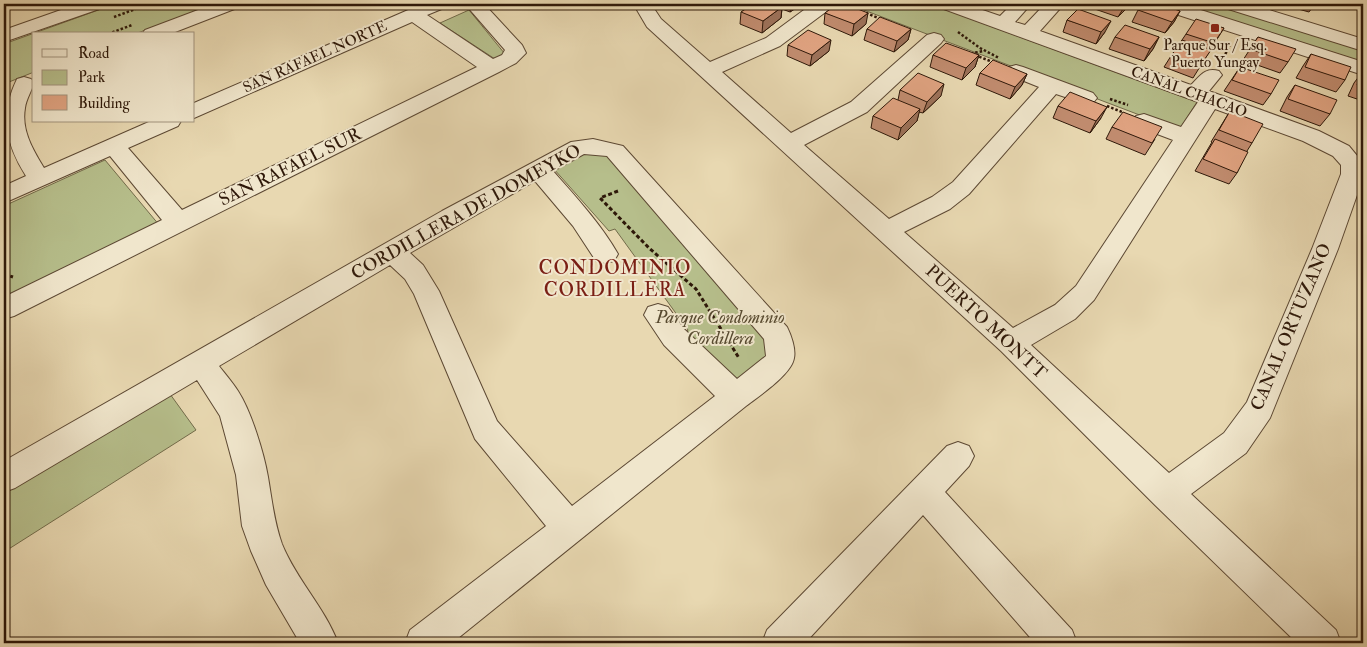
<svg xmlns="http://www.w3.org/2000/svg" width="1367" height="647" viewBox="0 0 1367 647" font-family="'IM FELL Double Pica',serif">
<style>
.green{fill:#b6be8b;stroke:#726b4a}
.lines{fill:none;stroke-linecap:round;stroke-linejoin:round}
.minor-casing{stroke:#5c4833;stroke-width:2}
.path-far1{stroke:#2e1809;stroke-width:2.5;stroke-dasharray:2.5 2;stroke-linecap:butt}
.path{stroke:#2e1809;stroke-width:3;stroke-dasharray:4 2.5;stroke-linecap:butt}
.minor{fill:#f0e6cc;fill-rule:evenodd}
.wall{fill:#c18c6f;stroke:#2e1809}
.shaded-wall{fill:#9d725a;stroke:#2e1809}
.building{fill:#e0a381;stroke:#2e1809}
.poi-dot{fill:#8f2418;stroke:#f0e6cc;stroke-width:2}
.labels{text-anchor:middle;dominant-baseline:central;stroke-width:4;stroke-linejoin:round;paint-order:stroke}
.far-poi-label{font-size:15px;fill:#2e1809;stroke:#f0e6cc}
.far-street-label{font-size:15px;fill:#2e1809;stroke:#f0e6cc}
.street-label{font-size:18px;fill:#2e1809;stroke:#f0e6cc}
.park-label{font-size:18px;font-style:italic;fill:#574a30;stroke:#f0e6cc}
.neighbourhood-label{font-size:19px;letter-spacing:1px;fill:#7a1f14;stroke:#f0e6cc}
</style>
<rect width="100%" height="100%" fill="#e8d8b1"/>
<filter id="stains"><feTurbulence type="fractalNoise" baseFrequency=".004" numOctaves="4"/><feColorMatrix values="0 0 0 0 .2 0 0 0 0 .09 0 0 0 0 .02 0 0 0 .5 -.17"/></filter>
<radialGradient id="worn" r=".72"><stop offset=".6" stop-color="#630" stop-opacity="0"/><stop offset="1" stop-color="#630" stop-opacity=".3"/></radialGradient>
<path class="green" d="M115,4H214L135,34H34V72L4,84V44Z
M848,4H930L1197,102L1179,130Z
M1181,4H1217L1363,50V62Z
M469,10L505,54L495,59L440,23Z
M582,152L607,153L769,335L773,351L734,386L683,337L688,330L615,229L609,231L553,168Z
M105,160L160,226L7,300L4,294V206Z
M170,394L196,430L4,552V494Z"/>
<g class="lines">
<defs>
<path id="minor" d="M78,4H104L102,8L4,42V30Z
M214,4H239L237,8L170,34H142L145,30Z
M422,4H446L444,8L427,15L493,59L502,55L505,50L465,4H484L522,45L526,53L516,63L499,72L14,316L4,319V297L162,220L110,156L4,203V186L26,176C5,143 0,114 17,79L24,77L31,79L34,82C32,91 26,99 25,108C21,130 33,150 44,168L151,121H181L178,126L128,148L182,210L477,67L412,22L194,118V103Z
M639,4H657L655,10L661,19L710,62L766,38L812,4H833L831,8L780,46L722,72L791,133L851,102L927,35L934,33L941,35L944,39L941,43L867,112L804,145L889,219L932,197L953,182L1039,87L1009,75L1006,71L1009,67L1016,65L1023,67L1093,93L1097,98L1093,103L1086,104L1056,94L969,194L950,209L904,232L1013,328L1055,305L1076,286L1173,140L1136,126L1133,121L1136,116L1144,114L1181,127L1198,102L941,8L939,4H965L1000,16L1012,4H1031L1015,22L1025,25L1045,4H1064L1040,31L1191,85C1200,76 1205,67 1219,71L1222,75L1209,91L1319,131L1349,146L1363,163V178L1338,249L1270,418L1246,453L1191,494L1336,630L1341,643H1297L1155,505L1001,351L647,27L637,10ZM1215,109L1303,141L1333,156L1341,165V174L1312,249L1247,402L1224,433L1169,473L1031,345L1075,319L1094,300Z
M1155,4H1182L1363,62V75L1157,8Z
M1223,4H1250L1363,39V51L1225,8Z
M593,139L623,146L787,327C791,335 796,349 794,358C792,374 759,396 746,406L452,643H405L410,630L546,526L475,439L414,294L405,279L390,265L219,366C226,375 232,382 238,391C251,411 264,453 268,477C272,500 274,522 282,544C296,579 325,608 338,643H300L266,585L251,551L242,526L236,475L220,416L197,380L15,488L4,492V461L442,211L571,142ZM584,154L607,156L764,339L766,356L737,379L684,329L668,307L658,304L648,307L644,315L664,345L715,396L572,506L497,421L439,291L423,265L410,253L535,181L573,226L596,261L605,263L614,261L618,254C600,223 576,197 553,171Z
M958,442L969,446L974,456L969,466L945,492L1072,630L1077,643H1035L923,515L805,643H762L767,630L947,446Z"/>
</defs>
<use href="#minor" class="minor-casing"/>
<path class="path-far1" d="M866,13L883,20
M114,17L149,4
M958,32L980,48L999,58
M108,34L132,25
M974,55L973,53L984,51
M975,55L995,63
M1223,58L1230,46
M1110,99L1128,105
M1107,106L1122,112"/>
<path class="path" d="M618,191L600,198L649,248L696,289L739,358
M4,274L13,277"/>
<use href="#minor" class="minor"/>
</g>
<path class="wall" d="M753,4H802L790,12L782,9L781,18L762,33L740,24L741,12Z
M982,4H995L991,7Z
M1088,4H1129L1128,7L1118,17L1086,6Z
M1280,4H1315L1309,12Z
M1138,10L1180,11L1174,22L1165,33L1132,22Z
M825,13L866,24L852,36L824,24Z
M1067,20L1105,32L1096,44L1063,32Z
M1224,28L1193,78L1164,67L1171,56L1182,40L1186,34Z
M867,29H911L908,40L894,52L864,40Z
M1115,37H1159L1153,49L1144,61L1109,49Z
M1258,37L1288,62L1280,73L1243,60Z
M788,45L829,51L810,66L787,56Z
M1311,54L1345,80L1336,92L1296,78L1303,66Z
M933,55H979L975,67L962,80L930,67Z
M1240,67L1271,94L1263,105L1224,91Z
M1363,71V101L1348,96L1354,83Z
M980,73L1027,74L1022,85L1010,99L976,85Z
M1295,85L1330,114L1320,126L1280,111L1287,97Z
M900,90L941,96L923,113L919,112L917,121L898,140L871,128L873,116L898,100Z
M1058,106L1101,118L1090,133L1053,118Z
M1230,111L1252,143L1247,151L1237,173L1229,184L1195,171L1212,142H1211Z
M1112,127L1155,139L1145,155L1106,139Z"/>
<path class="shaded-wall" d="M791,4H802L790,12Z
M1126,4H1129L1128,7L1118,17Z
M782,7L781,18L762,33L763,21Z
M1180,11L1174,22L1165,33L1172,22Z
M868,13L866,24L852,36L854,24Z
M1111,21L1105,32L1096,44L1101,32Z
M911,29L908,40L894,52L897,41Z
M1159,37L1153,49L1144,61L1150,49Z
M831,40L829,51L810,66L812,55Z
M979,55L975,67L962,80L966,68Z
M1027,74L1022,85L1010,99L1015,87Z
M944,84L941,96L923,113L927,102Z
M1107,107L1101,118L1090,133L1096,121Z
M920,109L917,121L898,140L901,128Z"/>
<path class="building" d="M753,4H774L782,7L763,21L741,12Z
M837,4H845L868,13L854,24L825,13Z
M1117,4H1126L1124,6Z
M1143,4H1160L1180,11L1172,22L1138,10Z
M1078,9L1111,21L1101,32L1067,20Z
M880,17L911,29L897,41L867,29Z
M1196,19L1224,28L1214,43L1186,34Z
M1125,25L1159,37L1150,49L1115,37Z
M808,30L831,40L812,55L788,45Z
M1258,37L1296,49L1288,62L1250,49Z
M1182,40L1211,50L1200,66L1171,56Z
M946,43L979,55L966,68L933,55Z
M1311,54L1351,67L1345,80L1305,67Z
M993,60L1027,74L1015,87L980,73Z
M1240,67L1279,80L1271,94L1232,80Z
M1363,71V87L1357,85Z
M918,73L944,84L927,102L900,90Z
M1295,85L1337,100L1330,114L1288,99Z
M1070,92L1107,107L1096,121L1058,106Z
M893,98L920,109L901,128L873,116Z
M1230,111L1263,124L1252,143L1219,130Z
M1123,112L1162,127L1152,143L1112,127Z
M1215,139L1248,152L1237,173L1203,159Z"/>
<rect class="poi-dot" x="1210" y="23" width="10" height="10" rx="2.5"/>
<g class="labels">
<g class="far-poi-label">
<text x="1215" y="45">Parque Sur / Esq.<tspan x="1215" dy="17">Puerto Yungay</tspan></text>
</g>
<g class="far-street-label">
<text transform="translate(315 57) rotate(-24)">SAN RAFAEL NORTE</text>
<text transform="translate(1189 92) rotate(20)">CANAL CHACAO</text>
</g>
<g class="street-label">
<text transform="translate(290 167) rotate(-26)">SAN RAFAEL SUR</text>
<text transform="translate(466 212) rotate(-29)">CORDILLERA DE DOMEYKO</text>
<text transform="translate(986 322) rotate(43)">PUERTO MONTT</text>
<text transform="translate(1291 327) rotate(-67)">CANAL ORTUZANO</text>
</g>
<g class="park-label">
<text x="720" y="317">Parque Condominio<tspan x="720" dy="21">Cordillera</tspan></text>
</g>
<g class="neighbourhood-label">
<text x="615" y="268">CONDOMINIO<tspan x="615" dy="22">CORDILLERA</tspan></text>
</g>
</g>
<rect width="1367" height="647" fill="none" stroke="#e8d8b1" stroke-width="20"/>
<rect x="5" y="5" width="1357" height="637" fill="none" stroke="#2e1809" stroke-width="2.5"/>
<rect x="10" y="10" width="1347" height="627" fill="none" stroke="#2e1809"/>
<rect x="32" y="32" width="162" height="90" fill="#f0e6cc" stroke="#a2947e"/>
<rect x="42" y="49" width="25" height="8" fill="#f0e6cc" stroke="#a2947e"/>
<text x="78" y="58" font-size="15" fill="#2e1809">Road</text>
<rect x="42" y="70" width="25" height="15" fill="#b6be8b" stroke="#a2947e"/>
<text x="78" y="82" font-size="15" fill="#2e1809">Park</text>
<rect x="42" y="95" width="25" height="15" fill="#e0a381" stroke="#a2947e"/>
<text x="78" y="108" font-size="15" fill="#2e1809">Building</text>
<rect width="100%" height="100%" filter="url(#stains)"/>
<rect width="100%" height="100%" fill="url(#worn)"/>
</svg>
